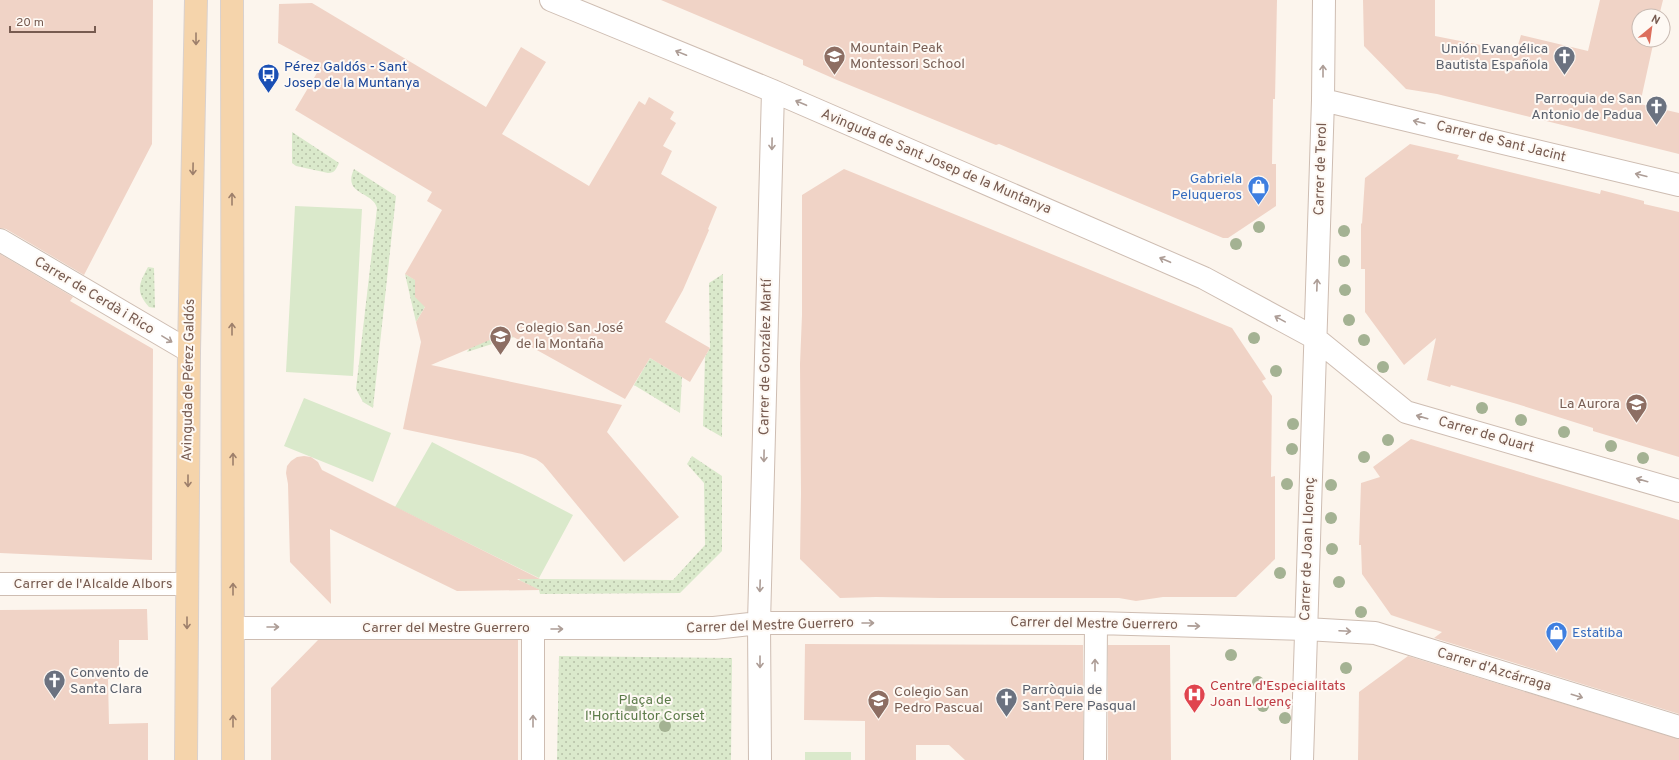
<svg xmlns="http://www.w3.org/2000/svg" width="1679" height="760" viewBox="0 0 1679 760" font-family="Overpass,sans-serif">
<style>
.green{fill:url(#green-dots)}
.pitch{fill:#dae9cb}
.building{fill:#f0d3c6}
.lines{fill:none;stroke-linecap:round;stroke-linejoin:round}
.minor-casing{stroke:#cebdb2;stroke-width:24}
.primary-casing{stroke:#d9d1ce;stroke-width:24}
.minor{stroke:#fff;stroke-width:22}
.primary{stroke:#f5d4ab;stroke-width:22}
.tree{fill:#a4b293}
.oneway{stroke:#9d7f6b}
.oneway2{stroke:#ad9d96}
.labels{text-anchor:middle;dominant-baseline:central;stroke-width:4;stroke-linejoin:round;paint-order:stroke}
.education-label{font-size:14px;fill:#785e54;stroke:#fef9f4;text-anchor:start}
.worship-label{font-size:14px;fill:#5b616d;stroke:#fef9f4;text-anchor:end}
.transit-label{font-size:14px;fill:#164399;stroke:#fef9f4;text-anchor:start}
.street-label{font-size:14px;fill:#775b50;stroke:#fef9f4}
.shop-label{font-size:14px;fill:#366cbe;stroke:#fef9f4;text-anchor:end}
.health-label{font-size:14px;fill:#be3a42;stroke:#fef9f4;text-anchor:start}
.park-label{font-size:14px;fill:#5c7b49;stroke:#fef9f4}
</style>
<defs>
<pattern id="green-dots" width="8" height="8" patternUnits="userSpaceOnUse"><rect width="8" height="8" fill="#dae9cb"/><path d="M2 2h.1M6 6h.1" fill="none" stroke="#b6c0a7" stroke-width="1.8" stroke-linecap="round"/></pattern>
</defs>
<rect width="100%" height="100%" fill="#fcf5ed"/>
<path class="green" d="M292,132L339,163C336,169 335,173 328,173L296,166L292,163Z
M354,169L396,196L373,408L363,402L356,389L377,208C373,191 342,195 354,169Z
M148,267L154,268L155,308L149,307C135,291 139,284 148,267Z
M405,274L421,283L426,305L416,322Z
M723,274L722,437L703,426L705,357L710,348L709,283Z
M499,329L514,337L467,352L477,335L486,340H490Z
M650,358L682,377L680,413L634,385Z
M692,456L722,476V551L680,593L540,594L539,590L519,580L520,579H541L673,580L705,545L704,483L687,464Z
M559,656L732,658L731,760H557Z"/>
<path class="pitch" d="M295,206L362,209L353,376L286,372Z
M304,398L391,433L373,482L284,446Z
M432,442L573,515L539,578L395,507Z
M805,752H851V760H805Z"/>
<path class="building" d="M0,0H153L152,144L84,275L6,229L0,228Z
M661,0H1277L1275,99H1273L1272,164H1276V206L1228,238H1223L1030,157L999,144L996,145L986,141L837,80L803,65V60Z
M1363,0H1435V36L1516,52L1521,35L1588,51L1600,0H1663L1659,16H1639V40H1654L1640,104L1679,113V154L1437,94L1406,89L1364,46Z
M312,3L486,107L521,47L546,62L502,134L589,186L639,101L645,105L649,97L674,112L670,119L676,123L663,146L672,151L661,174L717,207L708,229L709,230L683,290L665,322L710,348L690,382L650,358L625,399L506,333L431,365L622,405L607,432L679,517L624,562L543,464L536,459L522,454L403,429L421,342L416,322L425,307L415,297V280L405,274L442,210L427,201L432,192L295,110L321,66L278,43L279,4Z
M1410,144L1459,155L1457,159L1600,194L1601,190L1644,201V204L1679,212V457L1593,431V428L1517,404L1451,385L1450,387L1427,380L1436,338L1404,365L1365,312V269H1361V223L1362,224L1365,178Z
M844,169L1232,328L1266,379L1262,381L1272,396L1271,477L1275,476V559L1236,597H1163L1136,601L1119,598H941L876,597L840,598L800,559L801,494L800,364L802,315V195Z
M0,254L73,297L70,301L153,349L152,560L0,553Z
M1411,439L1679,520V714L1434,638L1442,632L1391,615L1362,574L1361,545H1359L1361,483L1380,477L1373,467Z
M304,456L311,457L318,462L322,470L540,579H517L540,590L457,591L330,529L331,604L290,562L288,484L286,473L287,466L291,461L297,457Z
M147,609L148,640H119V679H108L109,724L148,723V760H0V610Z
M318,640H518V760H271V688Z
M805,644L1083,645V760H965L949,745H916V760H865V721L804,720Z
M1108,645H1170L1171,760H1108Z
M1408,656L1679,739V760H1358L1359,692Z"/>
<g class="lines">
<defs>
<path id="minor" d="M551,0L773,91L1204,278L1315,338L1406,412L1679,491
M1323,100L1679,185
M0,240L189,351
M0,584H187
M234,628H714L759,623H1096L1306,629L1375,633L1679,727
M533,629V760
M760,760L759,623L773,91
M1095,760L1096,623
M1302,760L1323,100L1324,0"/>
<path id="primary" d="M232,0L233,760
M186,760L189,351L196,0"/>
</defs>
<use href="#minor" class="minor-casing"/>
<use href="#primary" class="primary-casing"/>
<use href="#minor" class="minor"/>
<use href="#primary" class="primary"/>
</g>
<g class="tree">
<circle cx="1259" cy="227" r="6"/>
<circle cx="1344" cy="231" r="6"/>
<circle cx="1236" cy="244" r="6"/>
<circle cx="1344" cy="261" r="6"/>
<circle cx="1345" cy="290" r="6"/>
<circle cx="1349" cy="320" r="6"/>
<circle cx="1254" cy="338" r="6"/>
<circle cx="1364" cy="340" r="6"/>
<circle cx="1383" cy="367" r="6"/>
<circle cx="1276" cy="371" r="6"/>
<circle cx="1482" cy="408" r="6"/>
<circle cx="1521" cy="420" r="6"/>
<circle cx="1293" cy="424" r="6"/>
<circle cx="1564" cy="432" r="6"/>
<circle cx="1388" cy="440" r="6"/>
<circle cx="1611" cy="446" r="6"/>
<circle cx="1292" cy="449" r="6"/>
<circle cx="1364" cy="457" r="6"/>
<circle cx="1643" cy="458" r="6"/>
<circle cx="1287" cy="484" r="6"/>
<circle cx="1331" cy="485" r="6"/>
<circle cx="1331" cy="518" r="6"/>
<circle cx="1332" cy="549" r="6"/>
<circle cx="1280" cy="573" r="6"/>
<circle cx="1339" cy="582" r="6"/>
<circle cx="1361" cy="612" r="6"/>
<circle cx="1231" cy="655" r="6"/>
<circle cx="1346" cy="668" r="6"/>
<circle cx="1258" cy="682" r="6"/>
<circle cx="1263" cy="706" r="6"/>
<circle cx="631" cy="709" r="6"/>
<circle cx="1285" cy="718" r="6"/>
<circle cx="665" cy="726" r="6"/>
</g>
<defs><path id="oneway-shaft" d="M-6 0H5M1.5-3L5.5 0L1.5 3" fill="none" stroke-width="1.6" stroke-linecap="round" stroke-linejoin="round"/></defs>
<g class="oneway">
<use href="#oneway-shaft" transform="translate(196 39) rotate(90)"/>
<use href="#oneway-shaft" transform="translate(193 169) rotate(91)"/>
<use href="#oneway-shaft" transform="translate(232 199) rotate(-90)"/>
<use href="#oneway-shaft" transform="translate(232 329) rotate(-90)"/>
<use href="#oneway-shaft" transform="translate(233 459) rotate(-90)"/>
<use href="#oneway-shaft" transform="translate(188 481) rotate(90)"/>
<use href="#oneway-shaft" transform="translate(233 589) rotate(-90)"/>
<use href="#oneway-shaft" transform="translate(187 623) rotate(90)"/>
<use href="#oneway-shaft" transform="translate(233 721) rotate(-90)"/>
</g>
<g class="oneway2">
<use href="#oneway-shaft" transform="translate(681 53) rotate(-158)"/>
<use href="#oneway-shaft" transform="translate(1323 71) rotate(-90)"/>
<use href="#oneway-shaft" transform="translate(801 103) rotate(-157)"/>
<use href="#oneway-shaft" transform="translate(1419 122) rotate(-166)"/>
<use href="#oneway-shaft" transform="translate(772 144) rotate(91)"/>
<use href="#oneway-shaft" transform="translate(1641 175) rotate(-166)"/>
<use href="#oneway-shaft" transform="translate(1165 260) rotate(-157)"/>
<use href="#oneway-shaft" transform="translate(1317 285) rotate(-88)"/>
<use href="#oneway-shaft" transform="translate(1280 319) rotate(-151)"/>
<use href="#oneway-shaft" transform="translate(167 339) rotate(31)"/>
<use href="#oneway-shaft" transform="translate(1422 417) rotate(-164)"/>
<use href="#oneway-shaft" transform="translate(764 456) rotate(91)"/>
<use href="#oneway-shaft" transform="translate(1642 480) rotate(-164)"/>
<use href="#oneway-shaft" transform="translate(760 586) rotate(92)"/>
<use href="#oneway-shaft" transform="translate(868 623)"/>
<use href="#oneway-shaft" transform="translate(1194 626) rotate(1)"/>
<use href="#oneway-shaft" transform="translate(273 627)"/>
<use href="#oneway-shaft" transform="translate(557 629)"/>
<use href="#oneway-shaft" transform="translate(1345 631) rotate(3)"/>
<use href="#oneway-shaft" transform="translate(760 662) rotate(90)"/>
<use href="#oneway-shaft" transform="translate(1095 665) rotate(-90)"/>
<use href="#oneway-shaft" transform="translate(1577 696) rotate(17)"/>
<use href="#oneway-shaft" transform="translate(533 721) rotate(-90)"/>
</g>
<defs>
<symbol id="school-pin" viewBox="-11 -11 22 30"><path d="M0 17L-7.5 6A9.5 9.5 0 1 1 7.5 6Z" fill="#8d6e63" stroke="#fef9f4"/><path d="M0-5L7-2L0 1L-7-2ZM-4 1L0 2.5L4 1V4Q0 6-4 4Z" fill="#fff"/></symbol>
<symbol id="church-pin" viewBox="-11 -11 22 30"><path d="M0 17L-7.5 6A9.5 9.5 0 1 1 7.5 6Z" fill="#6b7280" stroke="#fef9f4"/><path d="M-1.2-6h2.4v3.5h3.3v2.4h-3.3V6h-2.4V-.1h-3.3v-2.4h3.3Z" fill="#fff"/></symbol>
<symbol id="bus-pin" viewBox="-11 -11 22 30"><path d="M0 17L-7.5 6A9.5 9.5 0 1 1 7.5 6Z" fill="#1a4fb4" stroke="#fef9f4"/><path d="M-5-6H5V4H4V6H2V4H-2V6H-4V4H-5ZM-3.5-4V0h7V-4ZM-3.5 1.2v1.5H-2V1.2ZM2 1.2v1.5H3.5V1.2Z" fill="#fff"/></symbol>
<symbol id="shop-pin" viewBox="-11 -11 22 30"><path d="M0 17L-7.5 6A9.5 9.5 0 1 1 7.5 6Z" fill="#3f7fe0" stroke="#fef9f4"/><path d="M-5-2.5h2.3a2.7 3.5 0 0 1 5.4 0H5L5.5 6h-11ZM-1.5-2.5h3a1.5 2.3 0 0 0-3 0Z" fill="#fff"/></symbol>
<symbol id="hospital-pin" viewBox="-11 -11 22 30"><path d="M0 17L-7.5 6A9.5 9.5 0 1 1 7.5 6Z" fill="#e0444e" stroke="#fef9f4"/><path d="M-5-5h3v3.5h4V-5h3V5h-3V1.5h-4V5h-3Z" fill="#fff"/></symbol>
</defs>
<g fill-rule="evenodd">
<use href="#school-pin" x="822" y="44" width="25" height="34"/>
<use href="#church-pin" x="1552" y="44" width="25" height="34"/>
<use href="#bus-pin" x="256" y="62" width="25" height="34"/>
<use href="#church-pin" x="1644" y="94" width="25" height="34"/>
<use href="#shop-pin" x="1246" y="174" width="25" height="34"/>
<use href="#school-pin" x="488" y="324" width="25" height="34"/>
<use href="#school-pin" x="1624" y="392" width="25" height="34"/>
<use href="#shop-pin" x="1544" y="620" width="25" height="34"/>
<use href="#church-pin" x="42" y="668" width="25" height="34"/>
<use href="#hospital-pin" x="1182" y="682" width="25" height="34"/>
<use href="#church-pin" x="994" y="686" width="25" height="34"/>
<use href="#school-pin" x="866" y="688" width="25" height="34"/>
</g>
<g class="labels">
<g class="education-label">
<text x="850" y="48">Mountain Peak<tspan x="850" dy="16">Montessori School</tspan></text>
<text x="516" y="328">Colegio San José<tspan x="516" dy="16">de la Montaña</tspan></text>
<text x="1620" y="404" text-anchor="end">La Aurora</text>
<text x="894" y="692">Colegio San<tspan x="894" dy="16">Pedro Pascual</tspan></text>
</g>
<g class="worship-label">
<text x="1548" y="49">Unión Evangélica<tspan x="1548" dy="16">Bautista Española</tspan></text>
<text x="1642" y="99">Parroquia de San<tspan x="1642" dy="16">Antonio de Padua</tspan></text>
<text x="70" y="673" text-anchor="start">Convento de<tspan x="70" dy="16">Santa Clara</tspan></text>
<text x="1022" y="690" text-anchor="start">Parròquia de<tspan x="1022" dy="16">Sant Pere Pasqual</tspan></text>
</g>
<g class="transit-label">
<text x="284" y="67">Pérez Galdós - Sant<tspan x="284" dy="16">Josep de la Muntanya</tspan></text>
</g>
<g class="street-label">
<text transform="translate(1501 142) rotate(14)">Carrer de Sant Jacint</text>
<text transform="translate(936 162) rotate(23)">Avinguda de Sant Josep de la Muntanya</text>
<text transform="translate(1321 169) rotate(-88)">Carrer de Terol</text>
<text transform="translate(94 296) rotate(31)">Carrer de Cerdà i Rico</text>
<text transform="translate(766 357) rotate(-89)">Carrer de González Martí</text>
<text transform="translate(189 380) rotate(-89)">Avinguda de Pérez Galdós</text>
<text transform="translate(1486 435) rotate(16)">Carrer de Quart</text>
<text transform="translate(1308 549) rotate(-88)">Carrer de Joan Llorenç</text>
<text x="93" y="584">Carrer de l'Alcalde Albors</text>
<text transform="translate(1094 624) rotate(1)">Carrer del Mestre Guerrero</text>
<text transform="translate(770 626) rotate(-2)">Carrer del Mestre Guerrero</text>
<text x="446" y="628">Carrer del Mestre Guerrero</text>
<text transform="translate(1494 670) rotate(17)">Carrer d'Azcárraga</text>
</g>
<g class="shop-label">
<text x="1242" y="179">Gabriela<tspan x="1242" dy="16">Peluqueros</tspan></text>
<text x="1572" y="633" text-anchor="start">Estatiba</text>
</g>
<g class="health-label">
<text x="1210" y="686">Centre d'Especialitats<tspan x="1210" dy="16">Joan Llorenç</tspan></text>
</g>
<g class="park-label">
<text x="645" y="700">Plaça de<tspan x="645" dy="16">l'Horticultor Corset</tspan></text>
</g>
</g>
<g transform="translate(1651 28) rotate(29)"><circle r="19" fill="#fef9f4" stroke="#c8bab2"/>
<path d="M0-3L7 15L0 10L-7 15Z" fill="#dc6e5c"/>
<text y="-6" font-size="11" font-weight="bold" text-anchor="middle" fill="#775b50">N</text>
</g>
<path d="M10 26v6h85v-6" fill="none" stroke="#775b50" stroke-width="2"/>
<text x="16" y="26" font-size="12" fill="#775b50" stroke="#fef9f4" stroke-width="3" paint-order="stroke">20 m</text>
</svg>
